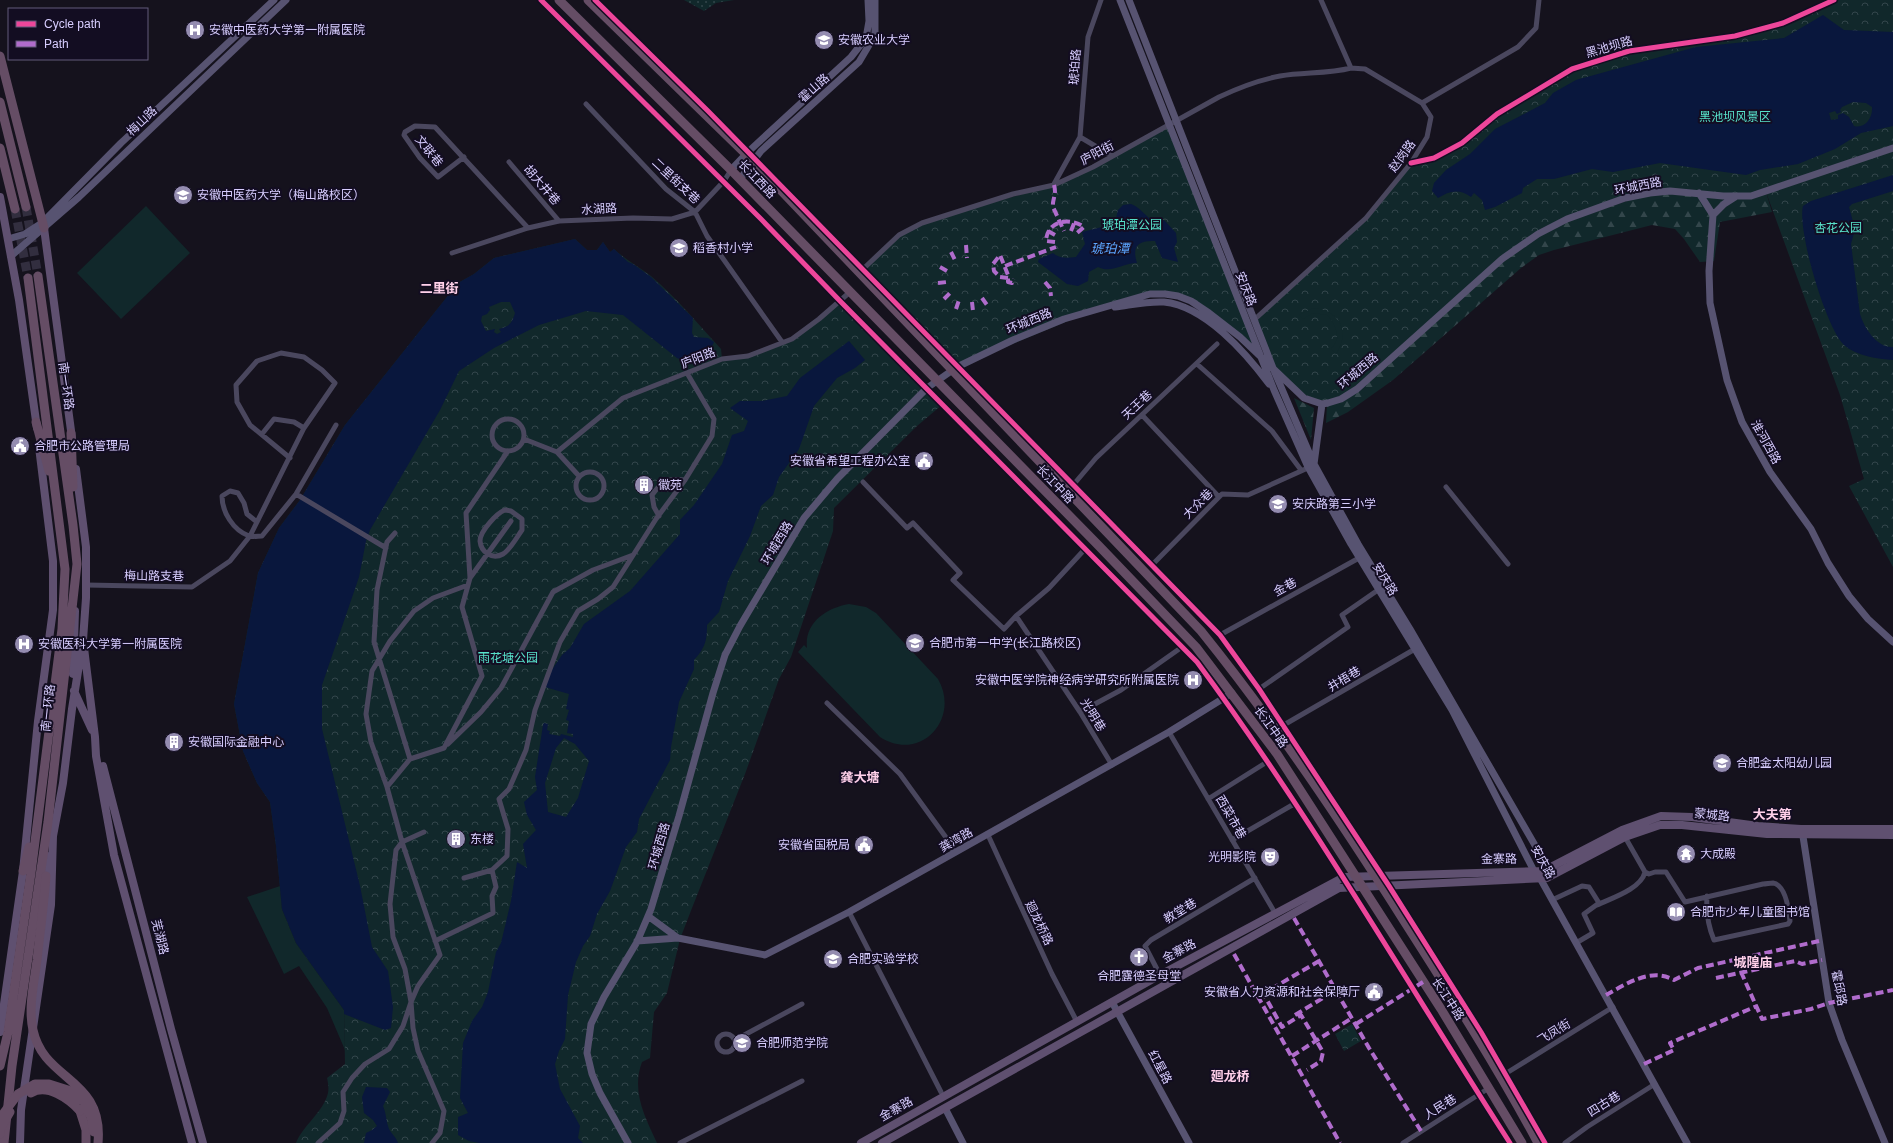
<svg xmlns="http://www.w3.org/2000/svg" width="1893" height="1143" viewBox="0 0 1893 1143" font-family="Helvetica,'Noto Sans SC',sans-serif">
<style>
.grass{fill:url(#grass-dots)}
.forest{fill:url(#forest-firs)}
.park{fill:url(#park-crowns)}
.garden{fill:#11282b}
.water{fill:#09173d;fill-rule:evenodd}
.lines{fill:none;stroke-linecap:round;stroke-linejoin:round}
.highway-tunnel{stroke:#322e3f;stroke-width:9;stroke-dasharray:9 4.5;stroke-linecap:butt}
.street{stroke:#4a475e;stroke-width:5}
.secondary{stroke:#575371;stroke-width:7}
.primary{stroke:#5f5070;stroke-width:8}
.highway{stroke:#654d65;stroke-width:9}
.highway-bridge{stroke:#654d65;stroke-width:9}
.quiet{stroke:#b06ccc;stroke-width:4;stroke-dasharray:8 4;stroke-linecap:butt}
.cycleway-casing{stroke:#130d22;stroke-width:8}
.cycleway{stroke:#ed469a;stroke-width:5}
.labels{text-anchor:middle;dominant-baseline:central;stroke-width:4;stroke-linejoin:round;paint-order:stroke}
.poi-label{font-size:12px;fill:#d8ceff;stroke:#130d22;text-anchor:start}
.street-label{font-size:12px;fill:#d8ceff;stroke:#130d22}
.park-label{font-size:12px;fill:#58e2cb;stroke:#130d22}
.water-label{font-size:13px;font-style:italic;fill:#5ca6ff;stroke:#130d22}
.neighbourhood-label{font-size:13px;font-weight:bold;fill:#ffd0ea;stroke:#130d22}
</style>
<defs>
<pattern id="grass-dots" width="8" height="8" patternUnits="userSpaceOnUse"><rect width="8" height="8" fill="#11282b"/><path d="M2 2h.1M6 6h.1" fill="none" stroke="#33464b" stroke-width="1.8" stroke-linecap="round"/></pattern>
<pattern id="forest-firs" width="22" height="20" patternUnits="userSpaceOnUse"><rect width="22" height="20" fill="#11282b"/><path d="M5 1l3.5 6h-7zM16 11l3.5 6h-7z" fill="#33464b"/></pattern>
<pattern id="park-crowns" width="20" height="18" patternUnits="userSpaceOnUse"><rect width="20" height="18" fill="#11282b"/><path d="M2 6a3 3 0 1 1 6 0M12 15a3 3 0 1 1 6 0" fill="none" stroke="#33464b"/></pattern>
</defs>
<rect width="100%" height="100%" fill="#15121d"/>
<path class="grass" d="M684,0H734L716,3L704,11Z"/>
<path class="forest" d="M1766,192L1772,212L1720,222L1714,261L1700,262L1684,239L1675,229L1652,225L1554,250L1539,255L1521,268L1393,380L1348,412L1326,423L1327,404L1481,276L1551,227L1650,193Z
M1294,398L1314,408L1311,440Z"/>
<path class="park" d="M1834,0H1893V567L1849,486L1864,479L1840,395L1766,192L1751,196L1650,193L1577,215L1524,243L1341,399L1313,401L1273,368L1255,319L1366,218L1411,163L1434,158L1462,143L1497,114L1572,69L1629,51L1735,36L1783,23Z
M1169,125L1262,357L1200,307L1165,294L1097,309L957,367L863,269L899,235L922,223L1054,185Z
M575,239L587,250H597L603,242L610,252L614,249C626,260 638,266 651,276C676,297 699,325 721,349L722,359L748,356L792,339L840,301L943,404L917,426L834,508L833,531L791,657L779,679L745,774L692,908L680,939L667,993L654,1012L650,1058L642,1062C631,1091 645,1117 657,1143H296C303,1125 323,1113 328,1093C329,1089 328,1082 327,1078L345,1064L344,1010L296,943L282,909L276,846L270,802L257,783L243,751L234,704L258,573L279,528L300,500L345,425L458,283L474,274L494,258Z
M1352,1024L1361,1041L1344,1051L1335,1034Z"/>
<path class="garden" d="M146,206L190,253L121,319L77,273Z
M1313,308C1339,310 1351,331 1336,354L1331,349C1342,338 1336,325 1327,315L1313,313L1303,319L1299,315Z
M849,604L866,607L876,613L938,679C961,719 920,763 880,737L798,652L804,645L807,648C804,623 826,608 849,604Z
M280,886L282,909L296,943L344,1010L345,1050L327,1008L299,966L284,974L247,897Z"/>
<path class="water" d="M1823,15L1844,30L1893,32V126L1861,133L1835,149L1798,164L1760,170L1746,175L1660,163L1613,172L1592,169L1554,179H1537L1523,188L1522,193L1495,207L1485,210L1482,200L1474,193L1471,197C1459,188 1449,191 1438,198L1432,191L1434,183L1446,170L1470,154L1495,129L1545,103L1553,93L1576,80L1696,47L1784,38ZM1853,102L1866,103L1872,107C1873,118 1865,129 1854,126L1849,117L1843,113L1838,115V119L1831,120L1829,113L1835,111L1837,114L1841,112L1840,110L1842,107Z
M1893,175V191L1852,204L1849,207L1855,229L1851,244L1860,314C1864,328 1877,348 1893,347V360C1878,359 1856,356 1844,345C1826,328 1797,230 1803,206L1811,201Z
M1131,204C1142,208 1145,218 1159,224L1164,220L1176,233L1177,242L1174,248L1178,262L1162,258L1155,241C1137,240 1132,247 1137,263C1122,263 1112,274 1098,267L1089,272L1088,281L1078,286L1067,284L1038,262L1039,259L1053,253C1060,259 1067,258 1076,257L1085,244L1082,232L1106,226L1116,218L1118,210L1123,205Z
M575,239L587,250H597L603,242L610,252L614,249L628,262L633,264L651,277L693,318L692,333L694,337L708,338L714,342C710,352 706,351 697,353C692,354 686,358 682,360L677,358L623,315L586,311L539,325L494,348L459,371L440,410L370,530L366,541L359,577L322,685V729L360,886L372,947L388,971L393,1007L391,1028L385,1030L344,1014V1010L296,943L282,909L276,846L270,802L257,783L243,751L234,704L258,573L279,528L300,500L345,425L458,283L474,274L494,258ZM501,302H510L515,313C512,323 510,326 499,329L501,332L497,334L494,332L495,329L486,331L481,321L482,316L487,314L490,310L489,307Z
M849,341L865,360L855,368L837,378L814,406L799,449L779,477L773,495L761,506L750,536L728,581L719,612L707,625C707,641 705,648 694,660V669L679,702L671,747L670,760L639,819L637,832L626,847L610,891L597,914L590,936L583,946L576,962L568,995L565,1039L559,1051L555,1064L560,1089L580,1126L578,1138L583,1143H479L469,1141L458,1135V1117L468,1113L460,1098L463,1043L472,1021L482,1007L488,992L496,952L501,943L511,901L517,862L527,868L523,844L536,830L527,815L524,802L537,790L535,777L543,725L544,723L548,724L547,730L550,731L549,734L560,736L561,734L573,737V734L567,733L569,721L566,720L569,710L566,709L569,694L545,687L549,674L562,655L570,648L584,624L630,591L680,534V520L694,505L722,464L732,435L744,431L748,421L730,408L740,401H762L787,396L800,378ZM564,738L575,744L589,761L578,798L566,817L548,812L545,783L556,748Z
M366,1087L387,1088L390,1092L383,1106C386,1113 386,1119 388,1126C389,1132 396,1136 398,1143H364L366,1133L372,1130L377,1126L373,1120L364,1113L362,1097Z"/>
<g class="lines">
<path class="highway-tunnel" d="M26,207L38,276
M15,209L28,278"/>
<path class="street" d="M541,0L761,219L840,301L1197,662L1240,721L1337,869
M595,0L717,120
M1422,103L1518,47L1536,28L1539,0
M586,104L666,189L695,212L707,236L782,342
M1080,137L1088,37L1101,0
M464,157L438,177L420,158L404,135L405,132L415,126L435,127L528,228
M509,162L559,221
M1411,163L1434,158L1462,143L1497,114L1572,69L1629,51L1735,36L1783,23L1834,0
M1054,184L1080,137L1112,156
M839,245L1220,635L1259,689L1389,886L1481,1032L1545,1143
M452,253L528,228L559,221L633,218L672,219L695,212L724,181L731,170
M861,271L899,235L922,223L1013,194L1054,185L1093,167L1219,97C1238,88 1259,80 1280,76C1304,72 1328,74 1351,68
M1255,319L1366,218L1411,163L1427,137L1431,117L1422,103L1365,69L1351,68L1321,0
M1197,364L1272,431L1301,470
M1142,415L1219,497
M492 435a16 16 0 1 1 32 0a16 16 0 1 1-32 0Z
M262,434L274,419L294,422L304,428
M524,439L557,452L579,476
M557,452L623,398L722,359L748,356L792,339L819,319L850,292
M576 486a14 14 0 1 1 28 0a14 14 0 1 1-28 0Z
M863,482L907,528L913,523L960,573L953,580L1004,629L1016,616L1049,588L1085,549
M1074,484L1096,458L1217,344
M1446,487L1508,564
M296,494L386,548
M505,510L511,511L522,519V530C517,537 510,550 503,554C492,560 481,552 480,541C480,531 497,513 505,510Z
M659,516L654,507L652,495C663,480 667,478 685,480
M257,522L247,514L244,503L238,493L230,491L222,496C222,512 233,530 249,536C253,537 258,536 262,536L296,494L336,425
M395,533L387,542L377,590L374,642L410,759
M1153,564L1222,494L1248,495L1310,467
M470,578L511,521
M86,585L192,587L230,561L250,536L304,428L335,383L322,370L304,357L281,353L257,361L236,385L237,402L250,425L290,458
M1016,616L1080,712L1112,765
M1220,635L1359,558
M1259,689L1348,627L1342,615L1378,590
M827,703L900,774L950,843L954,853
M1080,712L1121,690L1182,647
M1282,726L1415,649
M1169,732L1275,913
M448,744L481,712L501,688L553,592L593,570L633,555
M387,787L371,742L366,714L372,671L390,641L414,611L433,598L468,585
M1208,799L1267,762
M988,835L1052,974L1075,1018
M1625,837L1645,872L1649,874L1655,872H1666L1685,902L1763,884C1766,884 1770,883 1773,883C1786,885 1789,911 1790,921L1788,924L1714,940C1708,926 1706,912 1707,896
M1232,840L1294,804
M464,878L492,870L507,856L508,829L499,799L509,789L526,750L535,710L560,642L578,611L598,599L613,587L656,519L685,480L712,436L714,419L687,373
M1344,881L1510,1143
M1552,900L1582,886L1589,887L1599,903L1584,914L1593,933L1576,943
M1597,905C1612,898 1641,889 1645,872
M849,912L941,1092
M435,941L493,913L492,896L496,887L492,870
M1160,975L1145,946L1151,940L1255,878
M717 1043a9 9 0 1 1 18 0a9 9 0 1 1-18 0Z
M735,1040L802,1004
M1505,1074L1613,1007
M318,1143L340,1123L344,1111L343,1092L352,1078L365,1064L389,1049L403,1026L411,1002L405,969L393,937L390,904L396,850L402,842L424,832
M432,1143L440,1133L444,1111L418,1051L413,1028L411,1002L418,986L440,955L402,842L387,787L410,759L444,748L482,676L462,607L470,578L466,513L508,451
M680,1143L802,1081
M1403,1143L1489,1088
M1565,1143L1587,1127L1655,1084"/>
<path class="secondary" d="M1120,0L1274,390L1308,467L1351,544L1452,710L1534,871L1540,878L1687,1143
M1129,0L1273,368L1314,464L1358,544L1410,629L1551,873
M731,170L748,152L851,57L866,38L869,21L868,0
M740,179L761,151L859,62L875,35V0
M1699,193L1713,215
M1713,215L1709,271L1710,303L1727,380L1742,422L1770,472L1811,529L1828,563L1849,596L1868,619L1893,642
M1713,215L1724,204L1735,197
M8,239L25,234L42,223L121,143L274,0
M11,256L79,197L286,0
M1115,307C1131,305 1148,301 1164,302C1205,306 1246,353 1269,384
M1314,464L1322,404
M1802,830L1829,1003L1842,1040L1885,1143
M648,916L678,938
M637,941L678,938L765,955L849,912L1169,732L1232,693
M1112,1002L1189,1143
M945,1108L963,1143
M628,1143L600,1093L592,1074L587,1053L591,1024L604,997L637,942L651,909L679,816L713,693L725,655L740,626L804,518L837,479L927,388L957,367L1013,340L1064,319L1150,294H1165L1178,296L1191,301L1209,313L1240,337L1304,398L1322,404L1328,403L1341,399L1357,389L1502,259L1538,234L1567,219L1625,198L1650,193L1670,191L1723,196H1751L1893,148"/>
<path class="primary" d="M0,197L19,300L37,428
M44,228L72,438
M84,648L95,737L96,756L114,855L192,1143
M73,674L75,611
M74,691L92,730
M103,766L171,1029L203,1143
M46,876L47,856
M0,1032L23,871L38,721L53,610V561L39,447
M20,1143L21,1110L51,905L53,836L63,783L72,709L83,640L86,598V547L76,469
M861,1143L1160,975L1344,877L1543,871L1622,830L1661,816L1692,817L1758,826L1801,829H1893
M882,1143L1339,888L1547,878L1625,837L1660,825H1682L1767,834L1893,835"/>
<path class="highway" d="M559,0L731,170L1099,546L1196,647L1277,754L1441,1009L1522,1143
M588,0L753,161L1201,631C1276,724 1342,823 1406,924C1452,996 1498,1068 1538,1143
M0,56L44,228
M0,102L26,207
M0,148L15,209
M36,422L49,471
M71,433L73,487
M23,871L29,847
M0,1066L8,1032L31,873L62,629L65,569L28,278
M80,1111L86,1130V1143
M4,1143L12,1066L48,822L77,564L73,525L38,276"/>
<path class="highway-bridge" d="M46,876C44,904 40,932 37,960C34,983 28,1008 33,1030C44,1082 104,1077 98,1143
M31,1093C47,1083 69,1099 80,1111
M0,1118L18,1094L35,1084H49L68,1090L84,1102L91,1117L94,1132
M0,1134V1129L10,1112"/>
<path class="quiet" d="M1054,185C1057,195 1052,199 1053,207L1064,231
M1048,231L1057,236
M1071,231L1075,221
M1055,242L1046,241C1047,220 1070,217 1084,227L1076,234
M966,245L967,258
M951,252L956,262
M1005,266L1056,247
M940,267L949,272
M1008,278L1000,277L994,271L993,264L1000,255L1008,275V282L1012,283L1014,279
M1045,282L1050,288L1051,296
M938,283L947,282
M982,298L987,305
M944,299L951,292
M972,302L973,311
M956,309L959,300
M1294,918L1369,1048L1421,1131
M1234,954L1340,1143
M1741,972L1762,1019L1811,1009L1829,1003L1893,990
M1716,978L1795,961L1802,964L1822,960
M1262,991L1282,1027L1301,1015L1323,1052L1321,1061L1307,1070
M1261,995L1319,961
M1606,995C1626,984 1651,967 1674,980L1698,968L1819,941
M1295,1015L1336,990
M1356,1024L1423,982
M1292,1056L1352,1018
M1644,1064L1674,1050L1670,1043L1757,1006"/>
<defs>
<path id="cycleway" d="M541,0L761,219L840,301L1197,662C1311,816 1407,983 1510,1143
M595,0L708,111L1220,635L1259,689L1389,886L1481,1032L1545,1143
M1411,163L1434,158L1462,143L1497,114L1572,69L1629,51L1735,36L1783,23L1834,0"/>
</defs>
<use href="#cycleway" class="cycleway-casing"/>
<use href="#cycleway" class="cycleway"/>
</g>
<defs>
<symbol id="hospital-disc" viewBox="-11 -11 22 22"><circle r="9.5" fill="#948cb0" stroke="#130d22"/><path d="M-5-5h3v3.5h4V-5h3V5h-3V1.5h-4V5h-3Z" fill="#fff"/></symbol>
<symbol id="university-disc" viewBox="-11 -11 22 22"><circle r="9.5" fill="#948cb0" stroke="#130d22"/><path d="M0-5L7-2L0 1L-7-2ZM-4 1L0 2.5L4 1V4Q0 6-4 4Z" fill="#fff"/></symbol>
<symbol id="school-disc" viewBox="-11 -11 22 22"><circle r="9.5" fill="#948cb0" stroke="#130d22"/><path d="M0-5L7-2L0 1L-7-2ZM-4 1L0 2.5L4 1V4Q0 6-4 4Z" fill="#fff"/></symbol>
<symbol id="civic-disc" viewBox="-11 -11 22 22"><circle r="9.5" fill="#948cb0" stroke="#130d22"/><path d="M-.6-6.5H3V-4.5H.6V-3L4-1V1h2V6H-6V1h2V-1L-.6-3ZM-1.2 2.5V6h2.4V2.5Z" fill="#fff"/></symbol>
<symbol id="building-disc" viewBox="-11 -11 22 22"><circle r="9.5" fill="#948cb0" stroke="#130d22"/><path d="M-4-6H4V6H1V3H-1V6H-4ZM-2.5-4.3h1.7v1.8h-1.7ZM.8-4.3h1.7v1.8H.8ZM-2.5-1h1.7V.8h-1.7ZM.8-1h1.7V.8H.8Z" fill="#fff"/></symbol>
<symbol id="temple-disc" viewBox="-11 -11 22 22"><circle r="9.5" fill="#948cb0" stroke="#130d22"/><path d="M0-6L5-2H3V0L6.5 2.5H4V6H1.5V3h-3V6H-4V2.5H-6.5L-3 0V-2H-5Z" fill="#fff"/></symbol>
<symbol id="theatre-disc" viewBox="-11 -11 22 22"><circle r="9.5" fill="#948cb0" stroke="#130d22"/><path d="M-5-5.5Q0-4 5-5.5V0Q5 5 0 6Q-5 5-5 0ZM-3.3-2.5H-1v1.5H-3.3ZM1-2.5H3.3v1.5H1ZM-2.8 1Q0 5.5 2.8 1Z" fill="#fff"/></symbol>
<symbol id="library-disc" viewBox="-11 -11 22 22"><circle r="9.5" fill="#948cb0" stroke="#130d22"/><path d="M-6-4Q-3-5.5-.7-3.5V5Q-3 3-6 4ZM6-4Q3-5.5 .7-3.5V5Q3 3 6 4Z" fill="#fff"/></symbol>
<symbol id="church-disc" viewBox="-11 -11 22 22"><circle r="9.5" fill="#948cb0" stroke="#130d22"/><path d="M-1.2-6h2.4v3.5h3.3v2.4h-3.3V6h-2.4V-.1h-3.3v-2.4h3.3Z" fill="#fff"/></symbol>
</defs>
<g fill-rule="evenodd">
<use href="#hospital-disc" x="184" y="19" width="22" height="22"/>
<use href="#university-disc" x="813" y="29" width="22" height="22"/>
<use href="#university-disc" x="172" y="184" width="22" height="22"/>
<use href="#school-disc" x="668" y="237" width="22" height="22"/>
<use href="#civic-disc" x="9" y="435" width="22" height="22"/>
<use href="#civic-disc" x="913" y="450" width="22" height="22"/>
<use href="#building-disc" x="633" y="474" width="22" height="22"/>
<use href="#school-disc" x="1267" y="493" width="22" height="22"/>
<use href="#school-disc" x="904" y="632" width="22" height="22"/>
<use href="#hospital-disc" x="13" y="633" width="22" height="22"/>
<use href="#hospital-disc" x="1182" y="669" width="22" height="22"/>
<use href="#building-disc" x="163" y="731" width="22" height="22"/>
<use href="#school-disc" x="1711" y="752" width="22" height="22"/>
<use href="#building-disc" x="445" y="828" width="22" height="22"/>
<use href="#civic-disc" x="853" y="834" width="22" height="22"/>
<use href="#temple-disc" x="1675" y="843" width="22" height="22"/>
<use href="#theatre-disc" x="1259" y="846" width="22" height="22"/>
<use href="#library-disc" x="1665" y="901" width="22" height="22"/>
<use href="#church-disc" x="1128" y="946" width="22" height="22"/>
<use href="#school-disc" x="822" y="948" width="22" height="22"/>
<use href="#civic-disc" x="1363" y="981" width="22" height="22"/>
<use href="#university-disc" x="731" y="1032" width="22" height="22"/>
</g>
<g class="labels">
<g class="poi-label">
<text x="209" y="30">安徽中医药大学第一附属医院</text>
<text x="838" y="40">安徽农业大学</text>
<text x="197" y="195">安徽中医药大学（梅山路校区）</text>
<text x="693" y="248">稻香村小学</text>
<text x="34" y="446">合肥市公路管理局</text>
<text x="910" y="461" text-anchor="end">安徽省希望工程办公室</text>
<text x="658" y="485">徽苑</text>
<text x="1292" y="504">安庆路第三小学</text>
<text x="929" y="643">合肥市第一中学(长江路校区)</text>
<text x="38" y="644">安徽医科大学第一附属医院</text>
<text x="1179" y="680" text-anchor="end">安徽中医学院神经病学研究所附属医院</text>
<text x="188" y="742">安徽国际金融中心</text>
<text x="1736" y="763">合肥金太阳幼儿园</text>
<text x="470" y="839">东楼</text>
<text x="850" y="845" text-anchor="end">安徽省国税局</text>
<text x="1700" y="854">大成殿</text>
<text x="1256" y="857" text-anchor="end">光明影院</text>
<text x="1690" y="912">合肥市少年儿童图书馆</text>
<text x="847" y="959">合肥实验学校</text>
<text x="1139" y="976" text-anchor="middle">合肥露德圣母堂</text>
<text x="1360" y="992" text-anchor="end">安徽省人力资源和社会保障厅</text>
<text x="756" y="1043">合肥师范学院</text>
</g>
<g class="street-label">
<text transform="translate(1609 47) rotate(-16)">黑池坝路</text>
<text transform="translate(1075 67) rotate(-86)">琥珀路</text>
<text transform="translate(814 88) rotate(-42)">霍山路</text>
<text transform="translate(142 121) rotate(-44)">梅山路</text>
<text transform="translate(429 151) rotate(51)">文联巷</text>
<text transform="translate(1097 153) rotate(-28)">庐阳街</text>
<text transform="translate(1402 156) rotate(-54)">赵岗路</text>
<text transform="translate(757 179) rotate(46)">长江西路</text>
<text transform="translate(676 181) rotate(43)">二里街支巷</text>
<text transform="translate(542 185) rotate(49)">胡大井巷</text>
<text transform="translate(1638 186) rotate(-11)">环城西路</text>
<text transform="translate(599 209) rotate(-3)">水湖路</text>
<text transform="translate(1246 289) rotate(68)">安庆路</text>
<text transform="translate(1029 321) rotate(-22)">环城西路</text>
<text transform="translate(698 358) rotate(-21)">庐阳路</text>
<text transform="translate(1358 371) rotate(-40)">环城西路</text>
<text transform="translate(66 386) rotate(82)">南一环路</text>
<text transform="translate(1137 405) rotate(-43)">天王巷</text>
<text transform="translate(1766 442) rotate(61)">淮河西路</text>
<text transform="translate(1055 484) rotate(46)">长江中路</text>
<text transform="translate(1198 504) rotate(-45)">大众巷</text>
<text transform="translate(777 543) rotate(-59)">环城西路</text>
<text transform="translate(154 576) rotate(1)">梅山路支巷</text>
<text transform="translate(1385 579) rotate(59)">安庆路</text>
<text transform="translate(1285 587) rotate(-28)">金巷</text>
<text transform="translate(1344 679) rotate(-31)">井梧巷</text>
<text transform="translate(48 708) rotate(-84)">南一环路</text>
<text transform="translate(1093 715) rotate(58)">光明巷</text>
<text transform="translate(1271 727) rotate(54)">长江中路</text>
<text transform="translate(1712 815) rotate(6)">蒙城路</text>
<text transform="translate(1231 817) rotate(60)">西菜市巷</text>
<text transform="translate(956 840) rotate(-29)">龚湾路</text>
<text transform="translate(659 846) rotate(-74)">环城西路</text>
<text transform="translate(1499 859) rotate(-1)">金寨路</text>
<text transform="translate(1543 862) rotate(61)">安庆路</text>
<text transform="translate(1180 911) rotate(-31)">教堂巷</text>
<text transform="translate(1039 923) rotate(64)">廻龙桥路</text>
<text transform="translate(160 937) rotate(76)">芜湖路</text>
<text transform="translate(1179 951) rotate(-28)">金寨路</text>
<text transform="translate(1839 988) rotate(79)">霍邱路</text>
<text transform="translate(1448 999) rotate(57)">长江中路</text>
<text transform="translate(1554 1032) rotate(-32)">飞凤街</text>
<text transform="translate(1160 1067) rotate(62)">红星路</text>
<text transform="translate(1604 1104) rotate(-32)">四古巷</text>
<text transform="translate(1440 1107) rotate(-32)">人民巷</text>
<text transform="translate(896 1109) rotate(-29)">金寨路</text>
</g>
<g class="park-label">
<text x="1735" y="117">黑池坝风景区</text>
<text x="1132" y="225">琥珀潭公园</text>
<text x="1838" y="228">杏花公园</text>
<text x="508" y="658">雨花塘公园</text>
</g>
<g class="water-label">
<text x="1110" y="248">琥珀潭</text>
</g>
<g class="neighbourhood-label">
<text x="439" y="288">二里街</text>
<text x="860" y="777">龚大塘</text>
<text x="1772" y="814">大夫第</text>
<text x="1753" y="962">城隍庙</text>
<text x="1230" y="1076">廻龙桥</text>
</g>
</g>
<rect x="8" y="8" width="140" height="52" fill="#130d22" stroke="#625a7a"/>
<rect x="16" y="21" width="20" height="6" fill="#ed469a" stroke="#625a7a"/>
<text x="44" y="28" font-size="12" fill="#d8ceff">Cycle path</text>
<rect x="16" y="41" width="20" height="6" fill="#b06ccc" stroke="#625a7a"/>
<text x="44" y="48" font-size="12" fill="#d8ceff">Path</text>
</svg>
